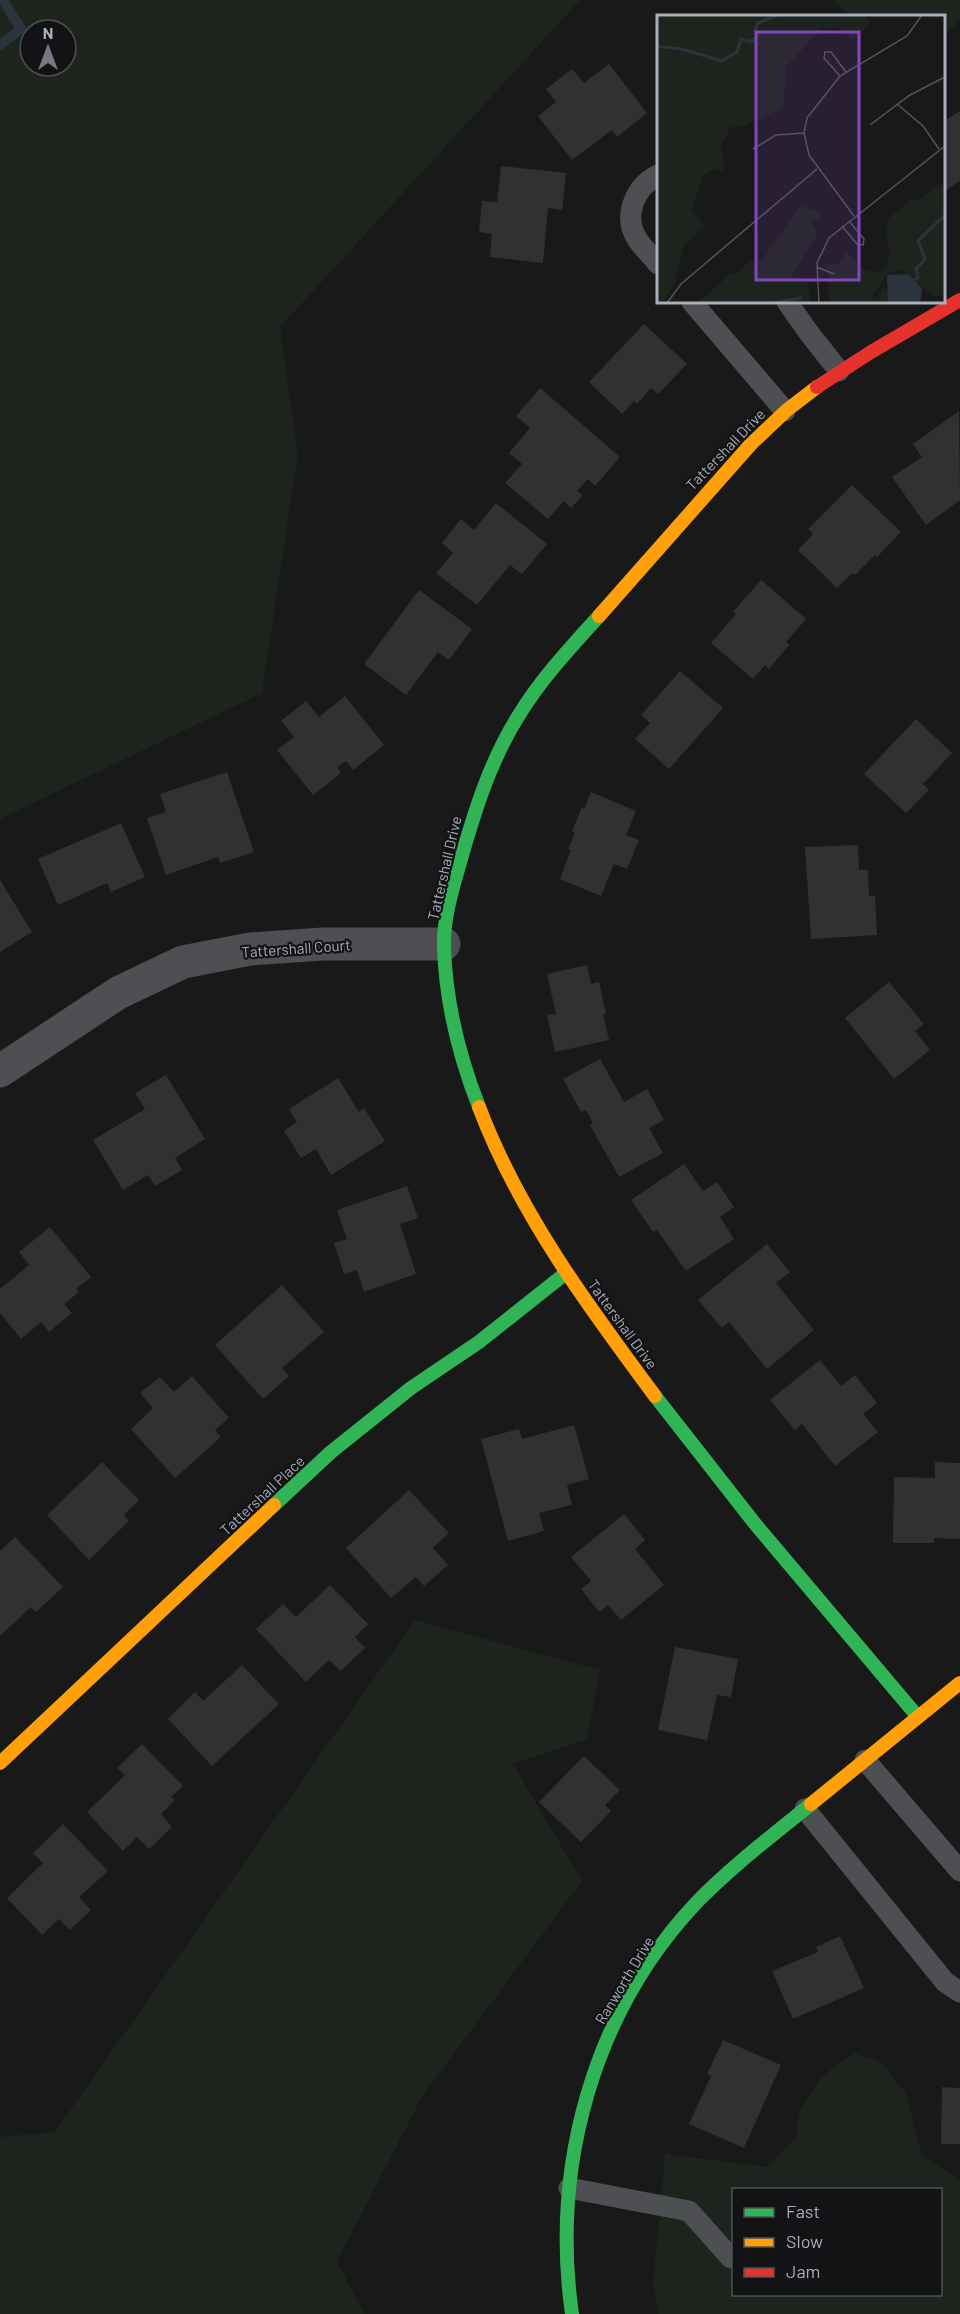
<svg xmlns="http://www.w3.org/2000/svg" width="960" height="2314" viewBox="0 0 960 2314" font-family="Barlow,sans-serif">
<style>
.green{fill:#1d241e;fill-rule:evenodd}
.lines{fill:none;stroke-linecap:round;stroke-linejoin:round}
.stream{stroke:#2b343d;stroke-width:10}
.building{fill:#313132}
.lane{stroke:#4d4f53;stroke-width:21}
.street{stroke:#4d4f53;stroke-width:33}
.fast{stroke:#30b455;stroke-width:14}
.slow{stroke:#ff9f0a;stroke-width:14}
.jam{stroke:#e5322d;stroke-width:14}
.labels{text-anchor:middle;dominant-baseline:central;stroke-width:4.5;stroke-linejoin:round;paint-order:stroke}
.street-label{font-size:15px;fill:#a9afbb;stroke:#131316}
.inset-river{fill:none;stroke:#2b343d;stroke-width:3}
.inset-road{fill:none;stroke:#53555a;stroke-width:1.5}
.view{fill:#8446be;fill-opacity:0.15;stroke:#8446be;stroke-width:3}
.inset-edge{fill:none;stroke:#a9afbb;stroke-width:3}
</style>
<rect width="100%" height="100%" fill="#19191a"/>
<path class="green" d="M0,0H580L280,327L298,454L262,693L0,819ZM30,30H66V66H30Z
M833,0H960V20L944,37V16H850Z
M415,1620L600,1670L587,1739L513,1764L582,1881L423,2095L337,2261L364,2314H0V2137L55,2132Z
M854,2053L882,2063L906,2094L922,2155L960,2180V2314H658L653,2285L665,2154L768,2167L796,2138L799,2111L821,2077ZM734,2190H940V2294H734Z"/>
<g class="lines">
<path class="stream" d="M0,45L21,29L3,0"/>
</g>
<path class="building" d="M609,64L647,113L617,137L612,130L572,160L538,116L556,102L546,89L572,69L584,83Z
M960,111V181L944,191V121Z
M501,166L566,173L562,210L548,208L543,263L490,257L492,234L479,232L482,201L497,202Z
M644,324L687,364L658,394L651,388L637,404L634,401L622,414L589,382Z
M540,388L620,457L595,486L588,479L577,491L583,495L571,508L564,501L548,519L505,483L522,464L509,453L530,428L516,416Z
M959,411L960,500L926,525L892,477L922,457L913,444Z
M852,485L901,532L877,557L875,555L855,575L852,573L837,588L798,550L813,534L808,529Z
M496,503L547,544L522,574L510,565L477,605L436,573L453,553L442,543L461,519L474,530Z
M761,580L806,619L786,642L789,645L769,669L765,665L753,679L711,643L736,614L733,612Z
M419,590L472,629L449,660L438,652L406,695L364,664Z
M680,671L723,708L669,769L635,739L650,723L641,715Z
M345,696L384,745L353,770L346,761L337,767L341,773L313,795L277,750L294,737L281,721L306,701L319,717Z
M916,719L952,753L923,784L929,790L906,813L864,774Z
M227,772L254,852L220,863L218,857L166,875L147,818L166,812L160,794Z
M591,792L636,811L626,835L639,840L627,869L614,864L601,896L560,879L571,850L568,849L575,833L572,831L582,807L584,809Z
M121,823L145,877L111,892L107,883L58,905L38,859Z
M858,845L859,870H868L869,896H875L877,935L811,939L805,847Z
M0,880L32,932L0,952Z
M587,965L591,984L599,982L606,1014H603L609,1040L555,1052L547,1015L556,1014L547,974Z
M889,982L924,1024L915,1031L930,1050L894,1079L845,1018Z
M600,1059L624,1102L647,1089L664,1120L649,1128L663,1153L619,1177L590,1125L593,1123L586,1110L581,1112L563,1079Z
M166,1075L205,1139L175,1158L182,1170L155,1186L148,1175L123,1190L93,1140L145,1109L135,1093Z
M338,1078L359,1112L364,1108L385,1141L331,1175L316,1149L301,1158L284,1131L297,1122L289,1109Z
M684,1164L703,1191L717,1182L734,1207L720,1217L734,1239L686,1271L657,1230L653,1232L631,1200Z
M407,1186L418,1218L400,1224L416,1274L364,1292L357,1270L344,1274L334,1243L347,1239L337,1210Z
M50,1227L91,1277L76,1289L79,1292L64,1304L72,1313L49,1332L41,1322L21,1339L0,1313V1289L29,1265L19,1252Z
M767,1244L790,1272L776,1283L814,1330L767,1369L729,1322L722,1328L698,1300Z
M282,1285L324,1332L282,1368L289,1376L263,1399L215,1345Z
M820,1360L841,1386L855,1375L877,1403L863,1414L878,1432L835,1466L802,1424L795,1430L770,1400Z
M192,1376L229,1418L215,1430L221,1437L175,1478L131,1429L153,1408L140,1393L160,1377L174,1392Z
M574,1425L589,1479L567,1485L572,1505L539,1513L544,1531L508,1541L481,1439L519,1429L522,1439Z
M102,1462L139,1500L124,1515L129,1521L89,1560L47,1515Z
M935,1462L960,1463V1539L934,1538V1543H893L894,1477L935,1478Z
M409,1490L449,1533L433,1548L448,1565L424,1586L416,1577L391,1598L346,1548Z
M624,1514L645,1540L635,1549L664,1585L621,1620L608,1605L599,1612L581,1589L591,1581L571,1557Z
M15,1537L63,1587L36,1612L31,1607L0,1636V1551Z
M330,1585L368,1624L355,1637L365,1648L341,1671L329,1660L306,1682L256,1629L283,1604L296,1617Z
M675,1647L738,1659L731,1697L717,1695L707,1740L658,1730Z
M242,1665L279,1704L212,1766L168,1719L195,1692L203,1701Z
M142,1744L183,1786L171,1797L175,1800L161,1814L172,1827L149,1849L137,1837L123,1851L87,1812L125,1775L117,1768Z
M584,1756L620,1790L605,1805L611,1811L581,1842L539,1802Z
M63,1824L108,1871L79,1897L91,1910L70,1930L59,1919L42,1935L7,1898L43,1863L33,1853Z
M840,1936L864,1988L793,2019L772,1971L818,1952L816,1947Z
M723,2040L781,2065L744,2148L689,2124L711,2076L707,2074Z
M942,2087L960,2088V2144H941Z"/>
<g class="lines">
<path class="lane" d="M658,175C636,186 622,215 637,239C643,248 652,256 658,264
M692,302L785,411
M787,302L809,333L839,371
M865,1760L960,1871
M805,1809L945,1982L960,1992
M569,2188L689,2211L731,2258"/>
<path class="street" d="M0,1071L118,993L183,962L250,949L323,944H444"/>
<path class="fast" d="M479,1107C459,1056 446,1004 444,948C443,918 453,887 461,859C475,810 491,759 519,715C541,679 570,648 599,616
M655,1396L756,1525L918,1717
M274,1505L331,1452L411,1388L479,1342L566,1273
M572,2314C551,2166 593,2012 697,1902C732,1866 772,1836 811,1804"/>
<path class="slow" d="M599,616L751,444L787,410L817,387
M479,1107C519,1213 588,1306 655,1396
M0,1763L274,1505
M811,1804L960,1683"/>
<path class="jam" d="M817,387L871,352L960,300"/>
</g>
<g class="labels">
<g class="street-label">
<text transform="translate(725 449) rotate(-46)">Tattershall Drive</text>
<text transform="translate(444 868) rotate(-77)">Tattershall Drive</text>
<text transform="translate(296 948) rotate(-4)">Tattershall Court</text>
<text transform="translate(623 1324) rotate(54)">Tattershall Drive</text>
<text transform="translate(262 1495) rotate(-43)">Tattershall Place</text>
<text transform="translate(624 1980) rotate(-59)">Ranworth Drive</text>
</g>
</g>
<g transform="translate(657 15)">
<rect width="288" height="288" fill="#19191a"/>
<path d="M0,0H206L214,7L196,25L182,12L168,15L167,11L129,52L127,92L90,110L74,112L64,130L68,156L57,154L46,161L34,195L47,211L27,230L18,268L6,288H0ZM288,169V280L275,281L244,254L233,257L214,282L220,283L226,271L231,277V288H172L170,248L181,249L190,237L207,254L221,257L228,253L233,240L229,213L232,203L253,185H263L280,170ZM143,191L163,196L162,204L154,206L161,219L135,259L139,267L151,265L153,288H41L74,258H82L91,247L105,245Z" fill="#1d241e"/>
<path d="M252,259L265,274L263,288H231L230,260Z" fill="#2b343d"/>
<path class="inset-river" d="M0,31L25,34L65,46L80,37L84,24L93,27L101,21L98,15L101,8L121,0M257,265L261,263L259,254L268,244L261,226L288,200M114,288L145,283"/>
<path class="inset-road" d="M183,61L167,43L168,37H174L189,57M240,89L266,111L282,134M213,110L253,80L288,62M96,134L119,120L147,118M197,201L152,140L147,118L150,103L183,61L250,21L265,0M185,211L200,229L206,230L207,224L192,206M160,252L177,259M10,288L24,269L160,154M162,288L160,248L172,223L288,131"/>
<path class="view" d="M99,17H202V265H99Z"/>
<rect width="288" height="288" class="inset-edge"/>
</g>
<rect x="732" y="2188" width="210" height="108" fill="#131316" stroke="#4f5158" stroke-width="1.5"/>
<rect x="744" y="2208" width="30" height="9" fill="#30b455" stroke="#4f5158" stroke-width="1.5"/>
<text x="786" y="2218" font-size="18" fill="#a9afbb">Fast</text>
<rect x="744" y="2238" width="30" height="9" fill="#ff9f0a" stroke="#4f5158" stroke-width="1.5"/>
<text x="786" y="2248" font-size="18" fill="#a9afbb">Slow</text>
<rect x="744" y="2268" width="30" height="9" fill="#e5322d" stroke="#4f5158" stroke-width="1.5"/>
<text x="786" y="2278" font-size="18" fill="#a9afbb">Jam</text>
<g transform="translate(48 48)"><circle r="28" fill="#131316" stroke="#4f5158" stroke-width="1.5"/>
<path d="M0-4.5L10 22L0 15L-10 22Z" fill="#777a83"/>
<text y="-9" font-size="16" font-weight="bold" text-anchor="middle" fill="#a9afbb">N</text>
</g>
</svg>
